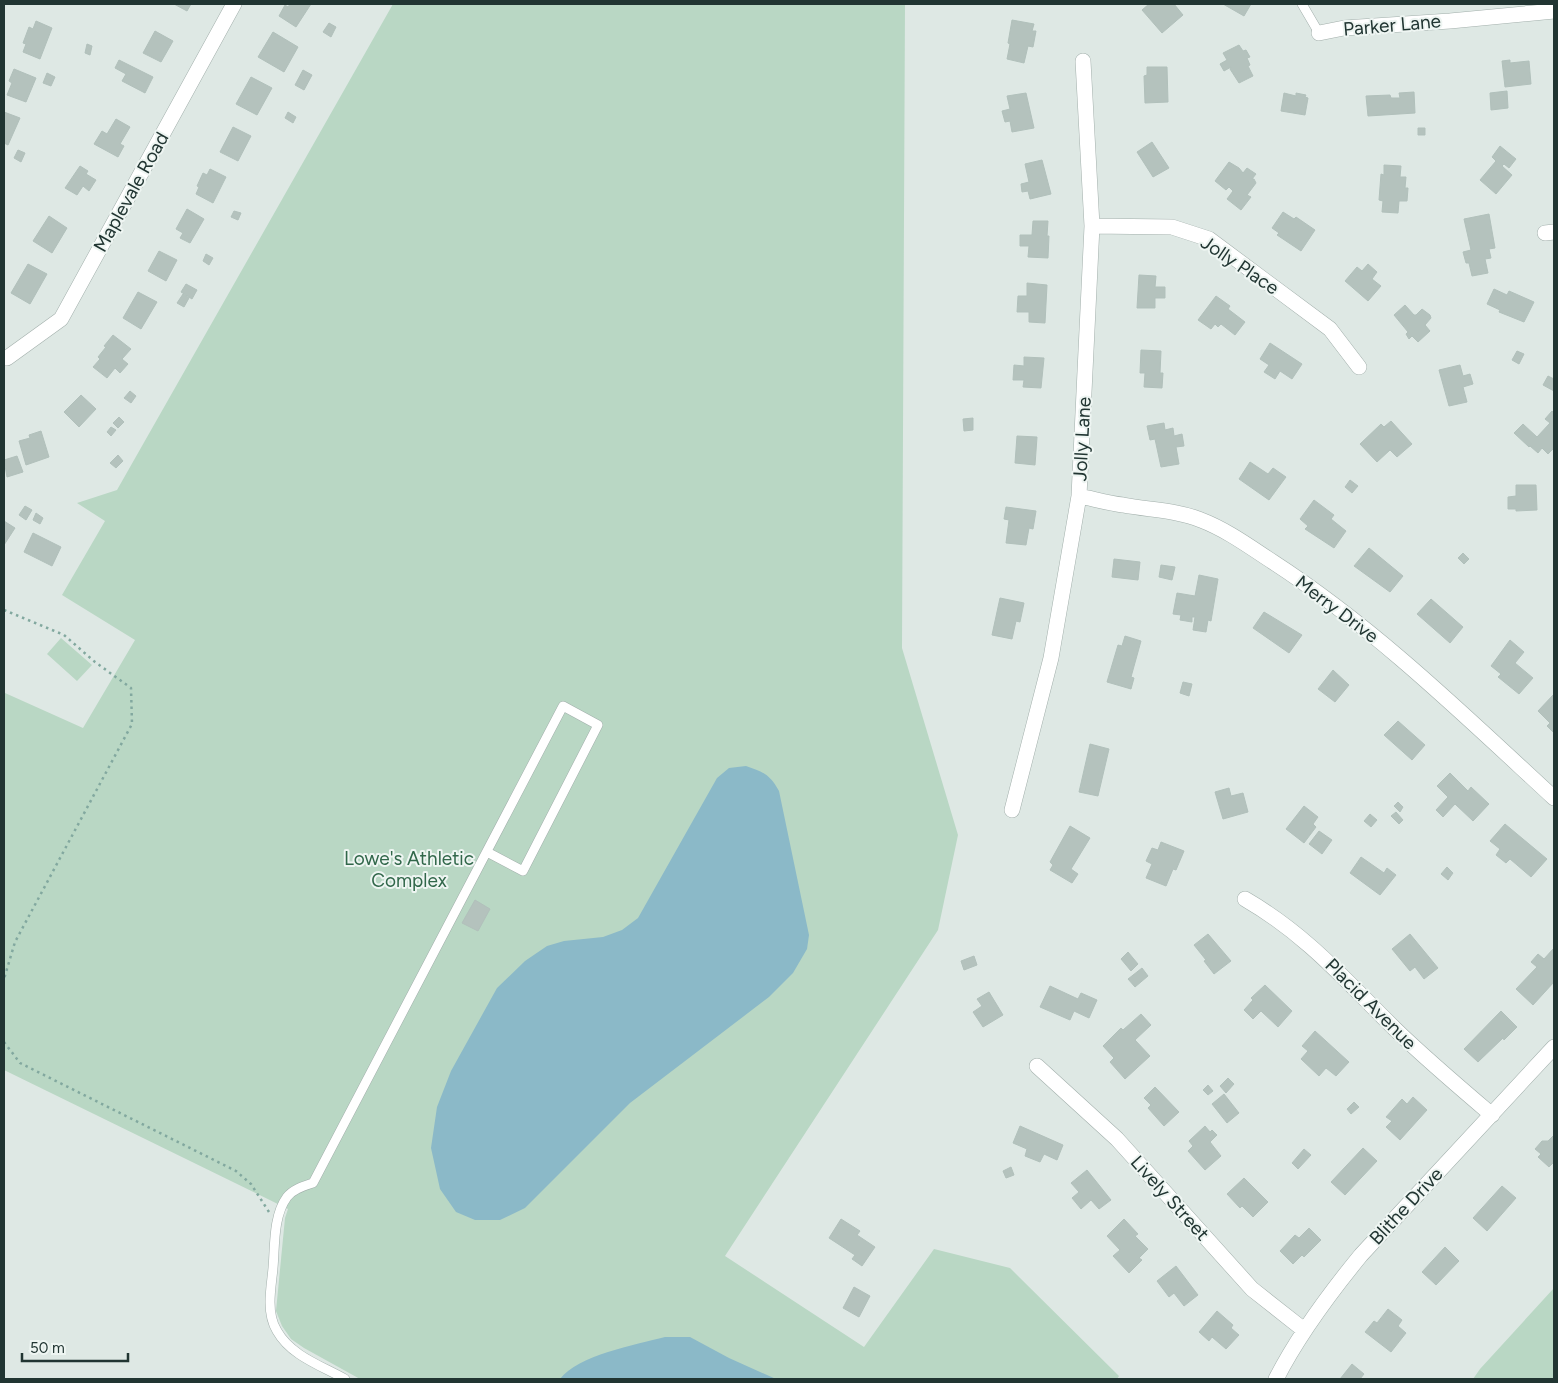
<svg xmlns="http://www.w3.org/2000/svg" width="1558" height="1383" viewBox="0 0 1558 1383" font-family="Figtree,sans-serif">
<style>
.green{fill:#b9d7c4}
.water{fill:#8bb9c8}
.building{fill:#b4c2bd;stroke:#b1c0bb}
.lines{fill:none;stroke-linecap:round;stroke-linejoin:round}
.service-casing{stroke:#a2afab;stroke-width:10}
.minor-casing{stroke:#a2afab;stroke-width:16}
.path{stroke:#82a89f;stroke-width:2.5;stroke-dasharray:2.5 4;stroke-linecap:butt}
.service{stroke:#fff;stroke-width:9}
.minor{stroke:#fff;stroke-width:15}
.labels{text-anchor:middle;dominant-baseline:central;stroke-width:4;stroke-linejoin:round;paint-order:stroke}
.street-label{font-size:19px;fill:#213532;stroke:#eef5f2}
.park-label{font-size:19px;fill:#31674a;stroke:#eef5f2}
</style>
<rect width="100%" height="100%" fill="#dee8e4"/>
<path class="green" d="M393,4H905L902,648L958,835L938,930L725,1256L864,1347L934,1249L1010,1268L1119,1376L1117,1379H360L304,1348L291,1339L282,1326L276,1311L285,1218L288,1209L4,1070V695L5,693L83,728L135,640L62,595L105,521L77,503L117,490Z
M61,638L92,665L77,681L47,654Z
M1554,1288V1379H1473L1480,1369Z"/>
<path class="water" d="M746,766C764,772 770,775 779,791L809,935L807,949L793,973L769,997L630,1103L525,1208L500,1220H475L456,1212L440,1189L431,1148L437,1107L451,1071L497,988L525,961L547,946L564,941L603,937L622,930L638,918L717,778L729,768Z
M665,1337H690L729,1358L776,1379H560C578,1355 635,1345 665,1337Z"/>
<path class="building" d="M174,4H191L187,11Z
M290,4H311L296,27L279,16L285,5L288,7Z
M1149,4H1174L1183,15L1162,33L1142,10Z
M1223,4H1251L1244,16Z
M1012,20L1034,24L1032,31H1036L1033,47L1028,46L1024,63L1007,59L1010,44L1008,43Z
M36,21L52,28L40,59L23,52L26,44L23,43L29,27L33,29Z
M329,23L336,27L331,37L323,32Z
M155,31L173,41L161,62L143,53Z
M273,32L298,47L284,72L258,57Z
M87,44L92,46L90,55L85,53Z
M1239,45L1243,51L1246,50L1250,57L1247,58L1250,65L1248,66L1253,76L1239,83L1230,69L1231,67L1224,71L1220,64L1227,60L1223,53Z
M119,60L153,77L145,93L122,81L126,74L115,68Z
M1510,60V63L1529,61L1531,84L1505,87L1502,61Z
M1147,67H1167L1168,102L1145,103L1144,76L1147,75Z
M14,69L36,78L26,102L7,95L12,83L9,81Z
M303,70L312,75L304,90L295,85Z
M47,73L55,77L51,86L43,83Z
M251,77L272,88L257,115L236,104Z
M1507,91L1508,108L1491,110L1490,93Z
M1414,92L1415,113L1368,116L1366,96L1390,95L1391,98H1400L1399,93Z
M1026,93L1034,128L1012,132L1010,121L1005,122L1002,111L1010,109L1007,96Z
M1284,93L1296,96V93L1306,95L1305,97L1308,98L1305,115L1281,111Z
M4,112L20,118L8,145L4,143Z
M288,112L296,117L293,123L285,118Z
M116,119L130,127L120,144L124,146L118,157L94,144L102,131L107,134Z
M233,127L251,136L238,161L220,152Z
M1418,128H1425V135H1418Z
M1152,142L1169,168L1153,177L1137,152Z
M1500,146L1516,159L1509,168L1504,164L1502,166L1512,175L1496,194L1480,180L1496,161L1492,157Z
M18,150L25,153L21,162L14,158Z
M1042,160L1051,194L1030,199L1028,191L1022,192L1021,184L1029,182L1025,164Z
M1229,162L1239,168L1243,173L1247,168L1256,174L1252,179H1254L1256,183L1247,195L1251,197L1241,210L1227,199L1233,191L1229,187L1226,190L1215,181Z
M1384,165L1401,166L1400,177H1406L1405,188H1408L1407,201H1399L1398,213L1382,212L1383,201L1379,200L1381,174L1384,175Z
M80,166L88,171L86,174L96,180L89,191L83,186L77,195L65,188Z
M210,169L226,177L213,203L196,194L199,187L197,186L203,173L207,175Z
M187,209L204,219L190,243L180,238L183,233L176,229Z
M234,211L241,213L238,220L231,217Z
M1283,212L1294,219L1296,217L1315,230L1301,251L1277,235L1279,233L1272,228Z
M1489,214L1495,248L1489,249L1491,258L1485,259L1488,273L1472,276L1469,263H1466L1463,252L1471,250L1464,219Z
M49,216L67,228L52,253L33,241Z
M1033,221H1048L1047,236H1049L1048,258L1028,257L1029,246H1020V235H1032Z
M159,251L177,260L166,281L148,271Z
M206,254L213,258L209,265L203,261Z
M28,264L47,274L30,304L11,293Z
M1368,264L1377,272L1372,279L1381,286L1368,301L1345,281L1357,267L1362,271Z
M1139,275L1156,276L1155,287H1165V298H1155V308H1137Z
M1027,283L1047,285L1045,323L1029,322V312H1017L1018,296H1027Z
M186,284L197,290L192,299L181,292Z
M1494,289L1507,295L1509,291L1534,302L1524,322L1499,312L1500,310L1487,304Z
M138,292L157,302L141,329L123,318Z
M183,294L189,298L184,307L177,303Z
M1216,296L1230,306L1228,309L1245,322L1235,335L1221,324L1218,327L1215,324L1211,329L1198,320Z
M1405,305L1414,315H1416L1422,309L1430,315L1431,318L1425,325L1430,331L1418,342L1412,336L1409,339L1406,334L1408,332L1394,315Z
M113,335L131,349L122,359L128,364L120,373L115,368L107,378L93,367L100,359L98,357L106,347L104,346Z
M1270,343L1302,364L1292,379L1280,371L1275,379L1264,372L1269,365L1260,359Z
M1141,350L1161,351L1160,373H1163L1162,388L1144,387L1145,373H1140Z
M1517,351L1524,354L1519,364L1512,360Z
M1024,357L1044,358L1041,388L1023,387L1024,380H1013L1014,365L1024,366Z
M1460,365L1463,376L1470,374L1473,384L1463,387L1467,402L1449,406L1439,370Z
M1548,376L1554,379V391L1543,385Z
M130,391L136,396L131,403L124,398Z
M81,395L96,409L79,427L64,412Z
M1552,411L1554,413V448L1548,454L1542,448L1538,453L1530,446L1529,447L1514,433L1523,424L1537,437L1550,423L1545,419Z
M119,417L124,422L118,428L113,423Z
M973,418V430L964,431L963,419Z
M1391,421L1412,444L1397,457L1390,450L1377,462L1360,444L1381,424L1384,427Z
M1164,423L1165,430L1173,428L1174,436L1182,434L1184,446L1176,447L1179,464L1161,467L1155,439L1150,440L1147,426Z
M111,427L116,430L111,436L107,432Z
M41,431L49,457L26,465L19,441L30,438L29,435Z
M1017,436L1037,437L1035,465L1015,463Z
M118,455L123,461L116,468L110,463Z
M17,456L23,472L7,477L4,460Z
M1250,462L1268,474L1273,468L1286,477L1269,500L1239,479Z
M1350,480L1358,486L1352,493L1345,487Z
M1516,485H1536L1537,510L1516,511V509H1508V497L1516,496Z
M1314,500L1334,515L1331,519L1346,531L1334,548L1305,529L1308,526L1300,519Z
M25,506L32,510L26,520L19,515Z
M1006,507L1036,511L1033,529L1029,528L1026,545L1006,543L1009,520L1004,519Z
M36,513L43,518L40,524L33,520Z
M4,521L15,528L4,545Z
M33,533L61,547L52,566L24,552Z
M1369,548L1403,576L1390,592L1354,566Z
M1463,553L1469,559L1464,564L1458,558Z
M1114,559L1140,562L1138,580L1112,577Z
M1161,565L1175,567L1172,580L1159,577Z
M1199,575L1218,579L1211,621L1208,620L1206,632L1193,630L1195,617H1192V622L1180,620L1181,615L1173,614L1177,593L1195,596Z
M1000,598L1024,603L1020,622L1016,621L1012,639L992,635Z
M1431,599L1463,627L1450,643L1417,614Z
M1264,612L1302,635L1289,653L1253,628Z
M1125,636L1141,641L1131,677L1134,678L1131,689L1107,682L1118,645L1122,646Z
M1510,640L1524,652L1515,663L1533,678L1519,694L1498,677L1501,674L1491,666Z
M1333,670L1349,685L1335,702L1318,689Z
M1183,682L1192,684L1189,696L1180,693Z
M1554,694V731L1553,732L1547,726L1550,723L1538,711Z
M1398,721L1425,745L1412,760L1384,735Z
M1090,744L1109,749L1098,796L1079,792Z
M1450,773L1468,791L1471,787L1489,804L1473,821L1455,804L1443,817L1436,810L1448,797L1437,786Z
M1229,788L1231,796L1243,793L1248,812L1223,819L1215,792Z
M1398,802L1403,807L1400,812L1394,806Z
M1304,806L1318,817L1313,824L1316,827L1304,843L1286,829Z
M1396,812L1403,820L1399,824L1391,816Z
M1370,814L1377,820L1371,827L1364,821Z
M1505,824L1547,859L1531,877L1510,859L1506,863L1496,855L1500,849L1490,841Z
M1070,826L1090,838L1071,869L1078,874L1072,883L1050,870L1053,865L1050,862Z
M1319,831L1332,840L1322,854L1309,844Z
M1161,842L1184,851L1176,870L1173,869L1166,886L1146,878L1152,864L1146,861L1152,848L1158,850Z
M1361,857L1384,873L1387,868L1396,875L1380,895L1350,873Z
M1447,867L1453,873L1448,880L1441,874Z
M475,900L490,909L478,931L462,923Z
M1208,934L1231,961L1214,974L1204,961L1206,960L1194,945Z
M1410,934L1438,968L1424,979L1415,967L1410,971L1392,949Z
M1553,949L1554,982L1533,1005L1516,989L1537,967L1531,962L1538,954L1544,959Z
M1128,952L1138,964L1131,971L1121,959Z
M974,956L977,965L964,970L961,961Z
M1142,968L1148,976L1135,987L1128,979Z
M1265,985L1292,1011L1278,1027L1261,1011L1253,1019L1244,1010L1253,1000L1251,998Z
M1050,986L1078,999L1081,993L1097,1000L1089,1018L1074,1011L1070,1020L1040,1007Z
M989,992L1003,1015L983,1027L973,1012L982,1006L977,999Z
M1501,1011L1517,1027L1504,1040L1503,1038L1478,1062L1464,1049Z
M1141,1014L1151,1025L1135,1040L1150,1056L1125,1079L1110,1062L1114,1058L1103,1046L1121,1028L1123,1030Z
M1315,1031L1349,1062L1336,1076L1326,1068L1319,1076L1301,1059L1308,1051L1302,1046Z
M1228,1078L1234,1084L1226,1093L1220,1086Z
M1208,1085L1213,1091L1208,1095L1203,1090Z
M1155,1087L1179,1112L1164,1126L1148,1108L1151,1105L1144,1098Z
M1224,1094L1239,1113L1227,1123L1212,1104Z
M1413,1097L1427,1110L1400,1140L1386,1127L1392,1121L1386,1117L1402,1099L1407,1104Z
M1354,1102L1359,1107L1351,1114L1347,1109Z
M1020,1126L1063,1145L1057,1160L1044,1154L1040,1162L1025,1156L1027,1149L1013,1143Z
M1205,1126L1210,1132L1212,1130L1217,1135L1210,1142L1221,1156L1205,1170L1188,1151L1193,1146L1189,1141Z
M1554,1135V1162L1549,1167L1538,1157L1541,1154L1535,1149L1542,1141H1548Z
M1363,1148L1377,1161L1345,1195L1331,1182Z
M1304,1149L1311,1155L1298,1169L1292,1163Z
M1011,1167L1014,1175L1006,1178L1003,1171Z
M1087,1170L1111,1200L1099,1209L1091,1200L1081,1209L1072,1198L1079,1192L1071,1183Z
M1244,1178L1268,1202L1253,1217L1242,1206L1240,1208L1227,1194Z
M1502,1186L1516,1198L1487,1231L1473,1218Z
M841,1219L860,1231L857,1235L875,1247L862,1266L852,1259L855,1255L829,1238Z
M1124,1219L1138,1234L1135,1236L1148,1249L1139,1258L1142,1260L1129,1273L1113,1256L1120,1250L1107,1236Z
M1309,1228L1321,1240L1304,1257L1302,1255L1293,1264L1280,1251L1295,1235L1299,1238Z
M1445,1247L1459,1261L1436,1285L1422,1272Z
M1176,1266L1198,1295L1184,1306L1174,1293L1169,1297L1157,1281Z
M854,1287L870,1296L859,1317L843,1308Z
M1388,1309L1402,1320L1398,1326L1406,1333L1391,1352L1365,1332L1374,1321L1377,1323Z
M1217,1311L1233,1325L1231,1328L1239,1335L1226,1349L1212,1337L1209,1341L1199,1332Z
M1352,1364L1364,1374L1360,1379H1340Z"/>
<g class="lines">
<defs>
<path id="service" d="M1302,4L1319,33
M345,1379C322,1366 291,1356 277,1331C272,1323 270,1312 270,1302C270,1291 272,1279 273,1268C275,1246 273,1216 287,1197C293,1189 304,1186 313,1183L563,706L598,725L523,871L487,852"/>
<path id="minor" d="M1319,33L1344,28L1450,21L1554,11
M1092,226L1172,227L1209,239L1330,329L1359,367
M1545,233L1554,232
M4,358H7L61,319L234,4
M1079,496C1094,499 1108,503 1123,505C1149,510 1177,510 1201,520C1227,530 1250,547 1273,562C1376,629 1464,715 1554,798
M1012,810L1051,658L1079,496L1092,226L1083,61
M1245,899C1307,935 1345,980 1395,1029C1426,1059 1459,1087 1492,1115
M1037,1066L1117,1139L1252,1289L1304,1330
M1276,1379C1299,1334 1329,1294 1361,1255L1554,1047"/>
</defs>
<use href="#service" class="service-casing"/>
<use href="#minor" class="minor-casing"/>
<path class="path" d="M4,610L64,635L95,662L131,688L132,724L15,942L4,979
M4,1042L20,1063L236,1171L251,1184L269,1212"/>
<use href="#service" class="service"/>
<use href="#minor" class="minor"/>
</g>
<g class="labels">
<g class="street-label">
<text transform="translate(1392 25) rotate(-5)">Parker Lane</text>
<text transform="translate(131 192) rotate(-61)">Maplevale Road</text>
<text transform="translate(1240 265) rotate(34)">Jolly Place</text>
<text transform="translate(1082 439) rotate(-87)">Jolly Lane</text>
<text transform="translate(1337 609) rotate(37)">Merry Drive</text>
<text transform="translate(1371 1004) rotate(45)">Placid Avenue</text>
<text transform="translate(1170 1198) rotate(48)">Lively Street</text>
<text transform="translate(1406 1206) rotate(-47)">Blithe Drive</text>
</g>
<g class="park-label">
<text x="409" y="858">Lowe's Athletic<tspan x="409" dy="22">Complex</tspan></text>
</g>
</g>
<rect width="1558" height="1383" fill="none" stroke="#213532" stroke-width="10"/>
<path d="M22 1353v8h106v-8" fill="none" stroke="#213532" stroke-width="2.5"/>
<text x="30" y="1353" font-size="15" fill="#213532" stroke="#eef5f2" stroke-width="4" paint-order="stroke">50 m</text>
</svg>
